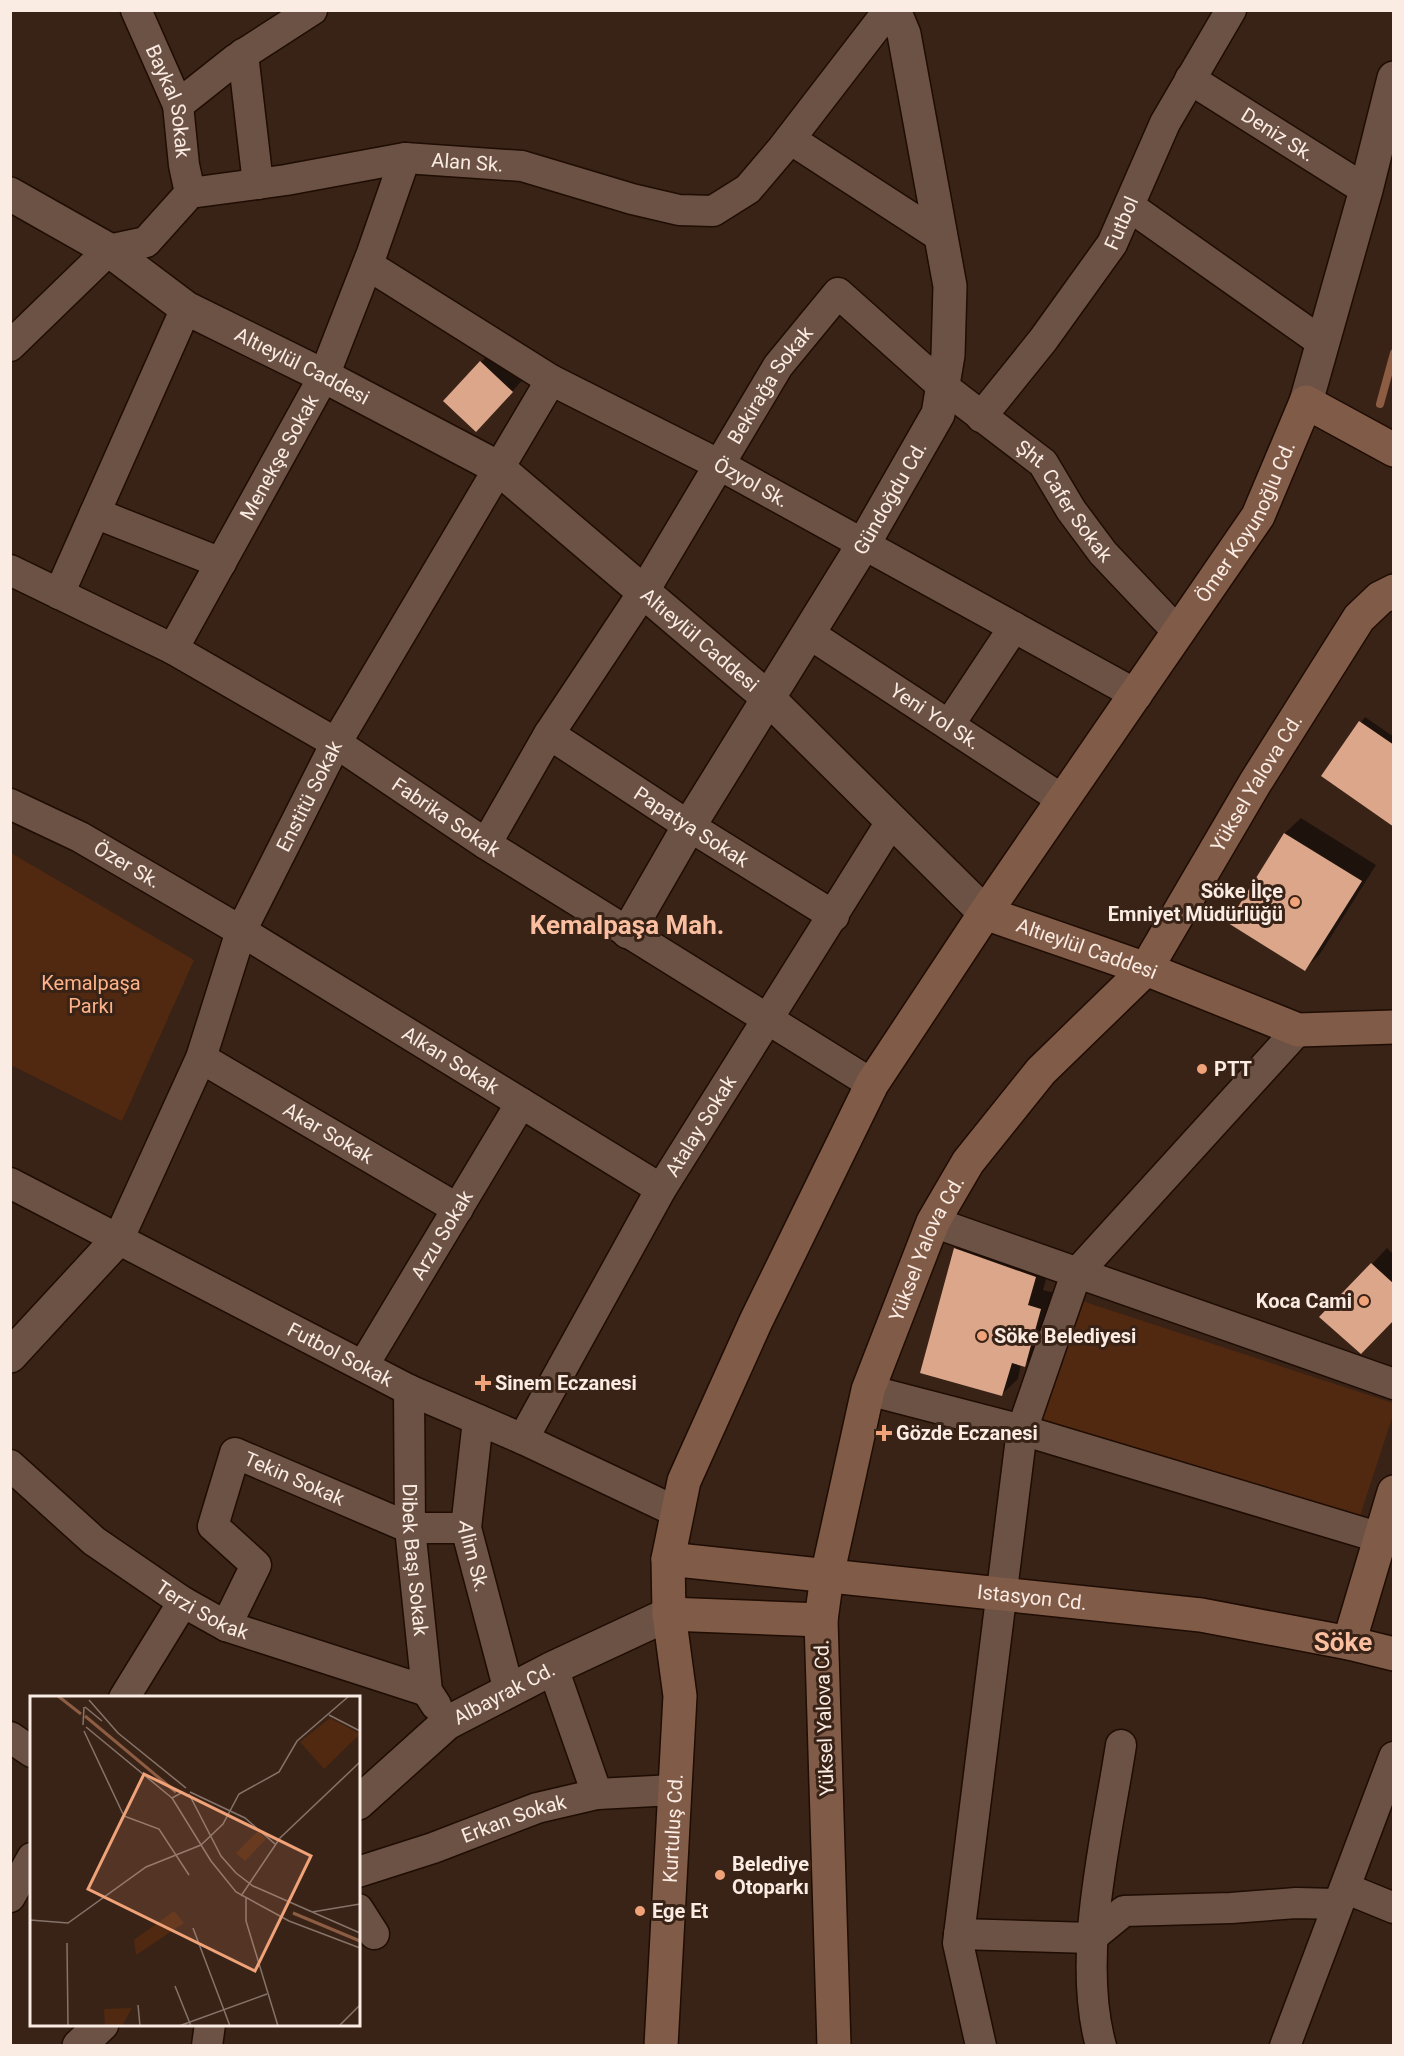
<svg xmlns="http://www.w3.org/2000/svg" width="1404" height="2056" viewBox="0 0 1404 2056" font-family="Roboto,sans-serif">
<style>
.green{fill:#512810}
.shadow{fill:#0007}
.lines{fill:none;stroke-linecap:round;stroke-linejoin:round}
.stream{stroke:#8d5d43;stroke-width:8}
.building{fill:#dba68a}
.minor-casing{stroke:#1f0c03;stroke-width:33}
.tertiary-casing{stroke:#1f0c03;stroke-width:36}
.secondary-casing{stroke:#1f0c03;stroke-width:36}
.minor{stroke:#6b5245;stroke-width:30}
.tertiary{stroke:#6b5245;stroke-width:33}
.secondary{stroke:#805b47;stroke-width:33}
.poi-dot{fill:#f0a279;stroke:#392317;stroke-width:2}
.labels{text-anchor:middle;stroke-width:6;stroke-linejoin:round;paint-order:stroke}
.street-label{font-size:20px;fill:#faebe3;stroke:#392317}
.poi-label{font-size:20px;font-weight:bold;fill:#faebe3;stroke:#392317;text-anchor:start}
.park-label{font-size:20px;fill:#fdb289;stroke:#392317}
.district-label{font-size:26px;font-weight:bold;fill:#fabfa0;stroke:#392317}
.inset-river{fill:none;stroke:#8d5d43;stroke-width:3}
.inset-road{fill:none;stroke:#867369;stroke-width:1.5}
.view{fill:#f0a279;fill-opacity:0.15;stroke:#f0a279;stroke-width:3}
.inset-edge{fill:none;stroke:#faebe3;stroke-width:3}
</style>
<rect width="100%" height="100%" fill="#392317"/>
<!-- green -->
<path class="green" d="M 11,853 L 194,960 L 122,1121 L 11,1065 Z
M 1076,1299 L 1393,1403 L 1393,1415 L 1358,1522 L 1039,1421 Z"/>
<!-- shadow -->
<path class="shadow" d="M 496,347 L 527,375 L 491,415 L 481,362 Z
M 1365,717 L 1394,737 L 1394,825 L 1323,775 Z
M 1301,818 L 1376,865 L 1320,954 L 1305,969 L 1230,922 L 1285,833 Z
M 971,1234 L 1051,1261 L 1043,1290 L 1055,1293 L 1040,1350 L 1024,1365 L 1021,1364 L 1018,1379 L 1002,1394 L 955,1249 Z
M 1387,1248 L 1394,1255 L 1394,1319 L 1372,1264 Z"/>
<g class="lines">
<!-- stream -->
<path class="stream" d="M 1380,404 L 1394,353"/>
</g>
<!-- building -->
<path class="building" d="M 480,361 L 513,392 L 476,432 L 443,401 Z
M 1359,721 L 1394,745 L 1394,827 L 1321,776 Z
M 1284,833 L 1362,881 L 1305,971 L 1228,923 Z
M 954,1248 L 1036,1277 L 1028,1305 L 1041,1309 L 1025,1367 L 1012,1363 L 1002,1396 L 920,1373 Z
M 1371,1263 L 1394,1284 L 1394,1320 L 1361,1354 L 1319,1317 Z"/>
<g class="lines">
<defs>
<g id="minor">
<path id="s1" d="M 136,10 L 178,105 L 184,165 L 190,193"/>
<path d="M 243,54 L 258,184"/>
<path id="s2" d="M 1190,79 L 1366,190"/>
<path d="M 178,105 L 236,59 L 312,10"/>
<path d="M 790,139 L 941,237"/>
<path d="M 1129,206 L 1323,343"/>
<path id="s3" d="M 368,265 L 551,380 L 718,464 L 1137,695"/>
<path id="s4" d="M 10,346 L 109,250 L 146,242 L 190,193 L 286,180 L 405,158 L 522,166 L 632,199 L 679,210 L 713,211 L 748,189 L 782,149 L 889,10"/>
<path id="s5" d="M 981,417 L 1043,340 L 1112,244 L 1165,123 L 1231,10"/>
<path d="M 95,513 L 221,563"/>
<path id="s6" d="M 10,570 L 173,649 L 336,743 L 486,844 L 872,1084"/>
<path d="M 59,594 L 186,308"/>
<path id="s7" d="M 808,633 L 1063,800"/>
<path id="s8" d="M 173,649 L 324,376 L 372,253 L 405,158"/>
<path d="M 949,725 L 1014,627"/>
<path id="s9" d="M 549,734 L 689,826 L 834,916"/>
<path id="s10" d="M 10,804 L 80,837 L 241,931 L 661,1189"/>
<path id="s11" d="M 486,844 L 549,734 L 644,591 L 778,366 L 838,293 L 941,385 L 1043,463 L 1071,510 L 1103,553 L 1177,631"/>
<path id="s12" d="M 201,1058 L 458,1209"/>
<path id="s13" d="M 10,1183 L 409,1390 L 523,1439 L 677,1512"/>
<path d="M 933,1222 L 1394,1384"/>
<path id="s14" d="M 119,1238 L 201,1058 L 241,931 L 336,743 L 551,380"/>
<path id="s15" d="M 363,1366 L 521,1103"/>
<path id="s16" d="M 409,1390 L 410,1528 L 427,1691 L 436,1705"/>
<path d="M 868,1390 L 1022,1430 L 1381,1538"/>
<path id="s17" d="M 478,1420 L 466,1528 L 509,1691"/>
<path id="s18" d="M 523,1439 L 661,1189 L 891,822"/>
<path id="s19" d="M 10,1465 L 94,1541 L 183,1602 L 226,1626 L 427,1691"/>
<path id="s20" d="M 226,1626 L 256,1565 L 213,1526 L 235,1453 L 410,1528 L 466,1528"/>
<path d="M 553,1668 L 597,1794"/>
<path d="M 124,1698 L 183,1602"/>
<path d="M 10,1737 L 32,1752"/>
<path id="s21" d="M 358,1872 L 433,1848 L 537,1808 L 597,1794 L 674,1790"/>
<path d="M 1345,1888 L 1394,1908"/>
<path d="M 10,1897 L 32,1858"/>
<path d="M 358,1909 L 374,1934"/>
<path d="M 959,1934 L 1091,1938 L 1124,1911 L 1231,1908 L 1296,1903 L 1338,1904"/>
<path d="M 207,2046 L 210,2024"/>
<path d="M 981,2046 L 958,1943 L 1022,1430 L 1076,1274 L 1298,1030"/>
<path d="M 1101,2046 C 1076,1956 1107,1837 1121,1745"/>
<path d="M 1285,2046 L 1394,1757"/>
</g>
<g id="tertiary">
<path id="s22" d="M 10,194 L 109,250 L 186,308 L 324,376 L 497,467 L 767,697 L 985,913"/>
<path d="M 1306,402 L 1366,190 L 1394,78"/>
<path id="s23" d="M 628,932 L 689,826 L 863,545 L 938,414 L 948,355 L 950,286 L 904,34 L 894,10"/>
<path d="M 10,1356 L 119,1238"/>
<path id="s24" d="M 358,1803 L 447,1723 L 553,1668 L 669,1614"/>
<path d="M 79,2046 L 102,2024"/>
</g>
<g id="secondary">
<path id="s25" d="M 985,913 L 1146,969 L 1298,1030 L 1394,1027"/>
<path id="s26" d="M 668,1559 L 1201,1615 L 1349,1643 L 1394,1654"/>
<path d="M 669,1614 L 821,1620"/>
<path d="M 1349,1643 L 1394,1492"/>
<path id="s27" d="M 661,2046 L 680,1696 L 669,1614 L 668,1559 L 684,1481 L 756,1321 L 872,1084 L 985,913 L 1258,516 L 1306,402 L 1394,450"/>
<path id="s28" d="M 834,2046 L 821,1620 L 827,1576 L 868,1390 L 933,1222 L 968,1162 L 1041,1071 L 1146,969 L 1255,783 L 1359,618 L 1380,598 L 1394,591"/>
</g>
</defs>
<!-- minor casing -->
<use href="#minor" class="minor-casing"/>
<!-- tertiary casing -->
<use href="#tertiary" class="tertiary-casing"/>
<!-- secondary casing -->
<use href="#secondary" class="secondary-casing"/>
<!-- minor -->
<use href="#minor" class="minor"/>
<!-- tertiary -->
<use href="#tertiary" class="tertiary"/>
<!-- secondary -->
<use href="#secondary" class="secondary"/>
</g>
<!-- markers -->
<g class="poi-dot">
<circle cx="1295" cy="902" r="6"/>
<circle cx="1202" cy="1069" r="6"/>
<circle cx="1364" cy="1301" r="6"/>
<circle cx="982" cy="1336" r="6"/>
<path d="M480 1374h6v6h6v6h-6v6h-6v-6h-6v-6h6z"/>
<path d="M881 1424h6v6h6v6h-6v6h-6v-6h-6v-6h6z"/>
<circle cx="720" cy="1875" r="6"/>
<circle cx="640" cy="1911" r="6"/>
</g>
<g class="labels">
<!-- street labels -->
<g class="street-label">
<text dy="7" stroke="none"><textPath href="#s1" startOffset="98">Baykal Sokak</textPath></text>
<text dy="7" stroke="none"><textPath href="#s2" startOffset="104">Deniz Sk.</textPath></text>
<text dy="7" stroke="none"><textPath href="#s4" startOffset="522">Alan Sk.</textPath></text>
<text dy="7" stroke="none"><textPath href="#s5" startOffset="240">Futbol</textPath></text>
<text dy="7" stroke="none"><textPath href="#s22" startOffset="340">Altıeylül Caddesi</textPath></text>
<text dy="7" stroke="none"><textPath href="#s11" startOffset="540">Bekirağa Sokak</textPath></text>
<text dy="7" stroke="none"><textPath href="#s8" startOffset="219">Menekşe Sokak</textPath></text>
<text dy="7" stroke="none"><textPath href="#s3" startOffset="441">Özyol Sk.</textPath></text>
<text dy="7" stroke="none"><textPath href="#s23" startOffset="507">Gündoğdu Cd.</textPath></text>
<text dy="7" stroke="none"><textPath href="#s11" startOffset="964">Şht. Cafer Sokak</textPath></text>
<text dy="7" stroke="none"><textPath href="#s27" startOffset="1683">Ömer Koyunoğlu Cd.</textPath></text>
<text dy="7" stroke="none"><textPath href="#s22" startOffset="826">Altıeylül Caddesi</textPath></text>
<text dy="7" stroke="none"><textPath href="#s7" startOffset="152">Yeni Yol Sk.</textPath></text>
<text dy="7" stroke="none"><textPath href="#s28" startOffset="1390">Yüksel Yalova Cd.</textPath></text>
<text dy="7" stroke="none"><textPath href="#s14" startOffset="482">Enstitü Sokak</textPath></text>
<text dy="7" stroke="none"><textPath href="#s6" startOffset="502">Fabrika Sokak</textPath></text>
<text dy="7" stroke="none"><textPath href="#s9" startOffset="170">Papatya Sokak</textPath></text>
<text dy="7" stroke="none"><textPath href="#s10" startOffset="132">Özer Sk.</textPath></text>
<text dy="7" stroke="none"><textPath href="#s25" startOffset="108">Altıeylül Caddesi</textPath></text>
<text dy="7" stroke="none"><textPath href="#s10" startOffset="510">Alkan Sokak</textPath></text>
<text dy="7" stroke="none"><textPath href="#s18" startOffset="360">Atalay Sokak</textPath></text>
<text dy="7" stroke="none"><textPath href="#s12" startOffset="148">Akar Sokak</textPath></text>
<text dy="7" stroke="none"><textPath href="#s15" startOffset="153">Arzu Sokak</textPath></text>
<text dy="7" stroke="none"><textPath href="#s28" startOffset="814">Yüksel Yalova Cd.</textPath></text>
<text dy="7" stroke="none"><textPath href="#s13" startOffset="372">Futbol Sokak</textPath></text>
<text dy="7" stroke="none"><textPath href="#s20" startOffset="267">Tekin Sokak</textPath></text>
<text dy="7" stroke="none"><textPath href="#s17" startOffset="138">Alim Sk.</textPath></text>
<text dy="7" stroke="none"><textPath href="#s16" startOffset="170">Dibek Başı Sokak</textPath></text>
<text dy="7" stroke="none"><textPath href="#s26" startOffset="366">Istasyon Cd.</textPath></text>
<text dy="7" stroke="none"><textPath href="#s19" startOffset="242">Terzi Sokak</textPath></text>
<text dy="7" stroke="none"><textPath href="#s24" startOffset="184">Albayrak Cd.</textPath></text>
<text transform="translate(824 1718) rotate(-92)" y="7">Yüksel Yalova Cd.</text>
<text dy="7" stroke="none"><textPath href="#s21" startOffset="165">Erkan Sokak</textPath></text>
<text dy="7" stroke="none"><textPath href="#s27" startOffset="218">Kurtuluş Cd.</textPath></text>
</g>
<!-- poi labels -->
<g class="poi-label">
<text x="1283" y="898" text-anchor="end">Söke İlçe<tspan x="1283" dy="23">Emniyet Müdürlüğü</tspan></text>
<text x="1214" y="1076">PTT</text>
<text x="1352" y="1308" text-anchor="end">Koca Cami</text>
<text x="994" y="1343">Söke Belediyesi</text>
<text x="495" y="1390">Sinem Eczanesi</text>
<text x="896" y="1440">Gözde Eczanesi</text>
<text x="732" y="1871">Belediye<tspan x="732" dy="23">Otoparkı</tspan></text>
<text x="652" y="1918">Ege Et</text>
</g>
<!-- park labels -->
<g class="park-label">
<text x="91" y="990">Kemalpaşa<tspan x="91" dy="23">Parkı</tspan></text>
</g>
<!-- district labels -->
<g class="district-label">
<text x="627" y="934">Kemalpaşa Mah.</text>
<text x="1343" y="1651">Söke</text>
</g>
</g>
<!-- overview -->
<g transform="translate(30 1696)">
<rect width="330" height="330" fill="#392317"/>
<path d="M 300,22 L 330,38 L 294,73 L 270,46 ZM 228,135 L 236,143 L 215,165 L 206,157 ZM 144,215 L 154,227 L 106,259 L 104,244 ZM 102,312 L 92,330 L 75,330 L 74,313 Z" fill="#512810"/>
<path class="inset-river" d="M 28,0 L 51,18M 55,20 L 146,96M 263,217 L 330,245"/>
<path class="inset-road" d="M 59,4 L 88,37 L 156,92M 55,11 L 72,25M 299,19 L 330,35M 53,29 L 54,11M 56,31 L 142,102M 54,35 L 93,118M 153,96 L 142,102 L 181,165 L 206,196 L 259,225 L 330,252M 160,96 L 215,122 L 245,148M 159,98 L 191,160 L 206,177 L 223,190 L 330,237M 94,120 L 129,133 L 159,179M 171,149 L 193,128 L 209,98 L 249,76 L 267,45 L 319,0M 211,200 L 250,142 L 330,66M 216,202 L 216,225 L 248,330M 282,216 L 330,208M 0,224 L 38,227 L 116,171 L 171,149M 163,232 L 200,330M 37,247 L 38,330M 145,290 L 161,330M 108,309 L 110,330M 149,330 L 237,298M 309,330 L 330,309"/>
<path class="view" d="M 114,78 L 281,160 L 225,275 L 58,193 Z"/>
<rect width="330" height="330" class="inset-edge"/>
</g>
<!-- border -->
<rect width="1404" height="2056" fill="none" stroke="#faebe3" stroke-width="24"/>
</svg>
